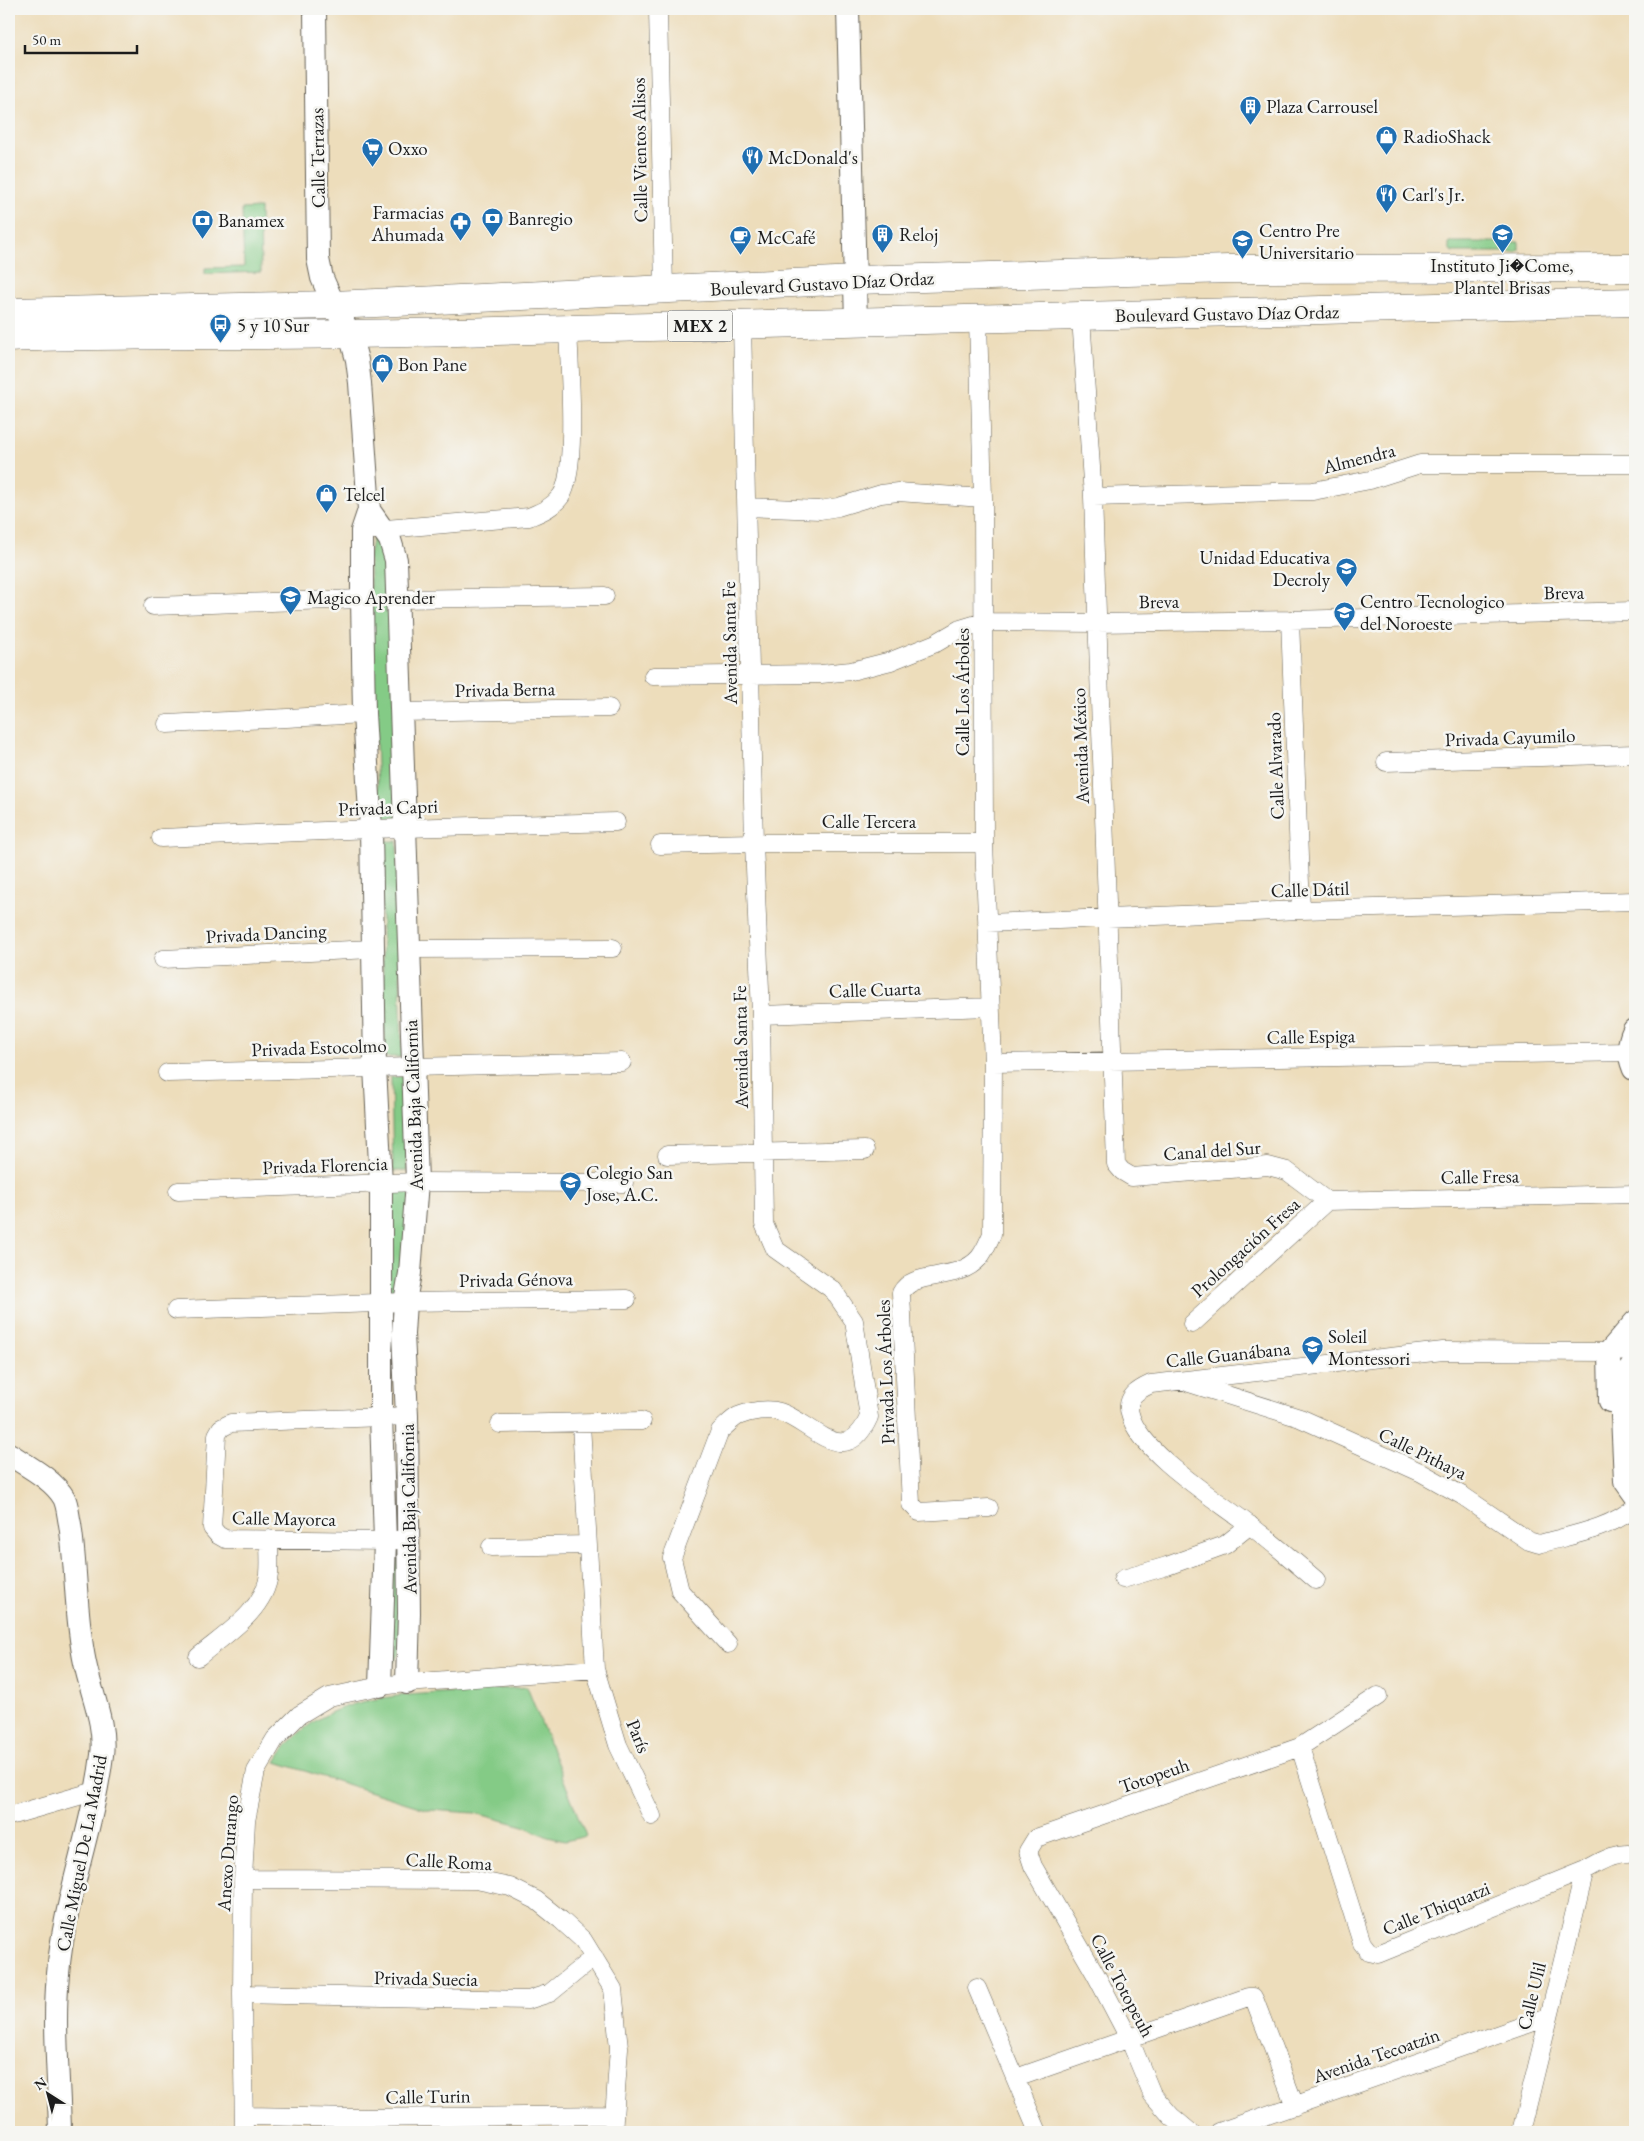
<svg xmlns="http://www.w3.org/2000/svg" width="1644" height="2141" viewBox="0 0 1644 2141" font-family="'EB Garamond',serif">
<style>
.green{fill:#84cb86;stroke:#507451}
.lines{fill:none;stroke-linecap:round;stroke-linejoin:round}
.minor-casing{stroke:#656054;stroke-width:19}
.tertiary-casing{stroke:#656054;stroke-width:24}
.secondary-casing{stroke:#656054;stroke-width:27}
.primary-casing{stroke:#656054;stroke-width:29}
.minor{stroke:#fff;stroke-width:18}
.tertiary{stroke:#fff;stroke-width:22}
.secondary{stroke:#fff;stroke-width:25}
.primary{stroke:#fff;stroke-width:28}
.labels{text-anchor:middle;stroke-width:5;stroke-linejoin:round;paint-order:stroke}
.shield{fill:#f6f6f2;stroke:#5d5d5c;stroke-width:1}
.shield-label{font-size:18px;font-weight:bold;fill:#1c1c1c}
.poi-label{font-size:19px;fill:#1c1c1c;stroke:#f6f6f2;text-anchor:start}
.street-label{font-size:19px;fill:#1c1c1c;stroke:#f6f6f2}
</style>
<rect width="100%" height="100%" fill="#f6f6f2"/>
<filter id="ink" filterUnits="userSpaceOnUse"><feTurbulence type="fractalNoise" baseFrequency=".02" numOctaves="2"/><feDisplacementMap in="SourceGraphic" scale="10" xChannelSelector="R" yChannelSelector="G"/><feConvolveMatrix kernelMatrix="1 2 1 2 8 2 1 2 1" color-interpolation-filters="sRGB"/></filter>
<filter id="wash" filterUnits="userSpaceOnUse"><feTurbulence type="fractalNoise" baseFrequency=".0096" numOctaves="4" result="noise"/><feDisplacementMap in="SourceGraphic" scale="20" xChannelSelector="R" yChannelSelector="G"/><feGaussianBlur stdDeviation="1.12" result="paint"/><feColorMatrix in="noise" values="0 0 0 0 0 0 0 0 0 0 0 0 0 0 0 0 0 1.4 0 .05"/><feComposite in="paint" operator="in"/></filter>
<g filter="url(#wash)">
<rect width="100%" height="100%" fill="#edddbb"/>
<!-- green -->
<path class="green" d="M 260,208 L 261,272 L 205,274 L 205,268 L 244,267 L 242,209 Z
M 1449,242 L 1519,242 L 1519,250 L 1515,252 L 1452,252 L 1449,248 Z
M 381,539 L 390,558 L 398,818 L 379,819 L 369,556 L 372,540 Z
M 380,841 L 397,841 L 402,1057 L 385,1057 Z
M 404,1076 L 407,1171 L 393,1171 L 391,1077 Z
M 411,1191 L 399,1295 L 388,1296 L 391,1192 Z
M 394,1549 L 400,1550 L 400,1653 L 395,1662 L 391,1601 Z
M 527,1687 L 586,1836 L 565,1841 L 548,1837 L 524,1826 L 475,1813 L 429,1810 L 276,1762 C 311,1702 377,1696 439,1693 C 468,1691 498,1689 527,1687 Z"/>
</g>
<g filter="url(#ink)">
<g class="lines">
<defs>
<path id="minor" d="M 658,9 L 664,290
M 1081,317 L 1093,497 L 1116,1164 L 1122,1171 L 1132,1177 L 1268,1166 L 1287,1171 L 1327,1201
M 978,321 L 983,498 L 984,843 L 993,1063 L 992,1234 C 988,1242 985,1251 979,1258 C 957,1283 913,1269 901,1293 L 911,1504 L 919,1512 L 989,1508
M 1093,497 L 1313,491 L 1370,480 L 1420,464 L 1635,464
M 747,507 L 820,510 L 838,507 L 881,494 L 898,492 L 983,498
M 374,530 L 529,517 C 541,512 552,508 561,496 C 578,472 569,362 568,328
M 398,599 L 605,596
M 153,606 L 362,599
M 1290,620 L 1301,910
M 653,676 L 821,674 L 851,671 L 891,661 L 936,643 L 960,629 L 983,622 L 1097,623 L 1290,620 L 1635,611
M 401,712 L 609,708
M 167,724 L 364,714
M 1386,762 L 1635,754
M 161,838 L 371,829 L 616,822
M 660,845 L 754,843 L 984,843
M 987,923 L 1301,910 L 1635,901
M 410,949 L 613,948
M 163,959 L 372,949
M 761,1015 L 990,1007
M 993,1063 L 1630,1052
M 167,1073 L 622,1062
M 667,1155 L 865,1150
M 178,1191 L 417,1182 L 624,1183
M 1327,1201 L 1635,1194
M 176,1310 L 405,1302 L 627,1299
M 1192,1324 L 1327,1201
M 1189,1383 L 1300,1418 L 1420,1472 L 1463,1496 L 1529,1541 L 1539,1544 C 1571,1535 1610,1529 1635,1507
M 407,1416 L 231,1423 L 221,1428 L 217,1435 L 212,1528 L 218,1535 L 225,1539 L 385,1541 L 408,1539
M 500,1424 L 642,1421
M 581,1424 L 595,1669 L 618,1745 L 652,1816
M 491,1547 L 588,1545
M 1123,1579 L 1167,1566 L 1225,1545 L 1250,1525
M 1316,1580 C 1294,1561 1272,1542 1248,1524 C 1217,1500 1139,1452 1130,1414 C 1125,1397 1138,1390 1151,1384 L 1443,1351 L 1609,1352 L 1635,1351
M 728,1644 L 680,1591 L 672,1558 L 720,1431 C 726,1426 732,1419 738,1416 C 750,1411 768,1408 780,1412 C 813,1423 845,1471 869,1417 L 854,1321 L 833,1290 L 775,1249 L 764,1224 L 761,1015 L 754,843 L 742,325
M 198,1657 C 224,1635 265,1611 269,1574 C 270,1563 269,1551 269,1539
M 1300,1747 L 1362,1943 L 1369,1952 L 1378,1954 L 1585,1870 C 1602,1861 1615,1852 1635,1854
M 9,1816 L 96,1791
M 243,1879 L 476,1880 L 510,1887 L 536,1900 L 561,1920 L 583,1940 L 613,1989 L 619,2048 L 613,2132
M 977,1988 L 1038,2132
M 242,1994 L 528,2000 L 550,1993 L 594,1957
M 1016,2078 L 1248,1997 L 1253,1997 L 1255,2001 L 1295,2106
M 244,2116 L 358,2118 L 614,2115
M 244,2132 L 242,1994 L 243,1879 L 246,1821 L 256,1771 L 275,1739 L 299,1715 L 329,1697 L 380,1686 L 407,1683 L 595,1669
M 1190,2132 L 1171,2116 L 1152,2094 L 1129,2038 L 1096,1975 L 1033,1866 L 1028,1851 L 1036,1838 L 1300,1747 L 1378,1696
M 1219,2132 L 1548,2017
M 1521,2132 L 1585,1870"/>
<path id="tertiary" d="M 315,9 L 318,259 L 322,278 L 334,305 L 350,334 L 357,360 L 360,383 L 369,510 L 362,531 L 362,599 L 364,714 L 371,829 L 375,1067 L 381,1184 L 381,1415 L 385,1541 L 380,1686
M 848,9 L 856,323
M 369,510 L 390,540 L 396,560 L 417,1182 L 410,1273 L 405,1302 L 403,1334 L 407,1416 L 409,1613 L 407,1683
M 1635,1361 L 1623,1380 L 1621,1393 L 1625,1481 L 1635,1495
M 1610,1401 L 1609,1352 L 1635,1322
M 9,1454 C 27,1466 53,1479 64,1498 C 68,1506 68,1516 70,1524 C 77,1570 75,1617 85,1663 C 91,1693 106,1724 102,1755 C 93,1829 64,1900 58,1974 C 53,2026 59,2080 60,2132"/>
<path id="secondary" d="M 1635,1031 C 1629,1043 1630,1056 1635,1068"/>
<path id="primary" d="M 9,312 L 334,305 L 856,280 L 1229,269 L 1635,268
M 9,338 C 123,334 238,336 352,334 C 780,326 1208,314 1635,302"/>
</defs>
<!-- minor casing -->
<use href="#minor" class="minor-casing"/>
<!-- tertiary casing -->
<use href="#tertiary" class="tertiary-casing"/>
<!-- secondary casing -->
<use href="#secondary" class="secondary-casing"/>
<!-- primary casing -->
<use href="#primary" class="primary-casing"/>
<!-- minor -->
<use href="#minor" class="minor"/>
<!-- tertiary -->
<use href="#tertiary" class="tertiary"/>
<!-- secondary -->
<use href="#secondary" class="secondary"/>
<!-- primary -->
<use href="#primary" class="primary"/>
</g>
</g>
<!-- icons -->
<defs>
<symbol id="building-pin" viewBox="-11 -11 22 30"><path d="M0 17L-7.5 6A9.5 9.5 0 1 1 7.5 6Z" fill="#1f6fb2" stroke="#f6f6f2"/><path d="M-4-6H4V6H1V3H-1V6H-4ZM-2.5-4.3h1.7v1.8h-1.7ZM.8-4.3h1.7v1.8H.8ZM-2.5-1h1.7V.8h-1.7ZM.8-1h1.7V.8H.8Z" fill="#fff"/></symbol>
<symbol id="shop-pin" viewBox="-11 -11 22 30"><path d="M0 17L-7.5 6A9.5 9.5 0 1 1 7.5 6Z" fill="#1f6fb2" stroke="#f6f6f2"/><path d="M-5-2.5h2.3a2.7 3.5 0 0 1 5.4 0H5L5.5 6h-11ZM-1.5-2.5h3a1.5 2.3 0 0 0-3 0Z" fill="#fff"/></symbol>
<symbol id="supermarket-pin" viewBox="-11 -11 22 30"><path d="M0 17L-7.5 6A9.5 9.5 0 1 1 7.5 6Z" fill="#1f6fb2" stroke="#f6f6f2"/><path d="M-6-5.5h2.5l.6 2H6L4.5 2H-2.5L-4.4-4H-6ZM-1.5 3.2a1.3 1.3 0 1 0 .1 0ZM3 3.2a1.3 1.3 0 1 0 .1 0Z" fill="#fff"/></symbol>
<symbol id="restaurant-pin" viewBox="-11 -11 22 30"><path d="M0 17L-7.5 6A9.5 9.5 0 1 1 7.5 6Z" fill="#1f6fb2" stroke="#f6f6f2"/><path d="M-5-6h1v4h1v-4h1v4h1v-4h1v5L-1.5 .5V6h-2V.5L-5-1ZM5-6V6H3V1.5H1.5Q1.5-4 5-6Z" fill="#fff"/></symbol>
<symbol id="bank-pin" viewBox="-11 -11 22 30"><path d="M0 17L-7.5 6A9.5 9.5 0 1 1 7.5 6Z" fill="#1f6fb2" stroke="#f6f6f2"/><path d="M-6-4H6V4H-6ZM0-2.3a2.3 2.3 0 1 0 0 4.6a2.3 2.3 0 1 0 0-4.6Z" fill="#fff"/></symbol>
<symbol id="pharmacy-pin" viewBox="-11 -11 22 30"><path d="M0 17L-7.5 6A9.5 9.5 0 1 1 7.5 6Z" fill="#1f6fb2" stroke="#f6f6f2"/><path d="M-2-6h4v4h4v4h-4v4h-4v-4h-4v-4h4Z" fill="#fff"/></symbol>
<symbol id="university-pin" viewBox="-11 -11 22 30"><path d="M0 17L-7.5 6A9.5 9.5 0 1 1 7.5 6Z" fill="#1f6fb2" stroke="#f6f6f2"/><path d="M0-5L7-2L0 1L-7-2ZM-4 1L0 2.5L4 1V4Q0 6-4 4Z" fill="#fff"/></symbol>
<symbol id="cafe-pin" viewBox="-11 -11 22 30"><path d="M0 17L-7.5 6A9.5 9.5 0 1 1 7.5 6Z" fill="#1f6fb2" stroke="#f6f6f2"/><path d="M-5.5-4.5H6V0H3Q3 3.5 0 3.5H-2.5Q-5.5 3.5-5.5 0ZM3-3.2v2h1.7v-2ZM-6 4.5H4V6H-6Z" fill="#fff"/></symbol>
<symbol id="bus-pin" viewBox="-11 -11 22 30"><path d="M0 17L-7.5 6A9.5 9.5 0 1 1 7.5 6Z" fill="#1f6fb2" stroke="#f6f6f2"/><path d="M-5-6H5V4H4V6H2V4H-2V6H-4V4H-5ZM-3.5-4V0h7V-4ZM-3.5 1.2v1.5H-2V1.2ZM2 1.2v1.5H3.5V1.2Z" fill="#fff"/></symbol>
<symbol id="school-pin" viewBox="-11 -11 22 30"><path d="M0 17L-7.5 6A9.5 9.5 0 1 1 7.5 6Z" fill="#1f6fb2" stroke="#f6f6f2"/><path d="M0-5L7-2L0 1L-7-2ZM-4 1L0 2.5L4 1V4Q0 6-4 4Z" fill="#fff"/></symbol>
</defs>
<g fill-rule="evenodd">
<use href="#building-pin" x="1238" y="94" width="25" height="34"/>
<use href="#shop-pin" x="1374" y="124" width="25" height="34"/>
<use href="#supermarket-pin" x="360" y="136" width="25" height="34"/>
<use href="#restaurant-pin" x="740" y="144" width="25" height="34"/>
<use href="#restaurant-pin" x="1374" y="182" width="25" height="34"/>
<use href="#bank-pin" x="480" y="206" width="25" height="34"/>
<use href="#bank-pin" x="190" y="208" width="25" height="34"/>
<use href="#pharmacy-pin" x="448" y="210" width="25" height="34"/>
<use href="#building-pin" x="870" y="222" width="25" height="34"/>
<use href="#university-pin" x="1490" y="222" width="25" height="34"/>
<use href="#cafe-pin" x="728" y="224" width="25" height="34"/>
<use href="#university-pin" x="1230" y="228" width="25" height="34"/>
<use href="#bus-pin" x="208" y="312" width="25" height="34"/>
<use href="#shop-pin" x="370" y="352" width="25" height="34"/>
<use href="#shop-pin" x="314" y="482" width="25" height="34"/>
<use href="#school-pin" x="1334" y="556" width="25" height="34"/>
<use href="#school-pin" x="278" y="584" width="25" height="34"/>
<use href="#university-pin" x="1332" y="600" width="25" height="34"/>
<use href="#school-pin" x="558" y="1170" width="25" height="34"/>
<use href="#school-pin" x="1300" y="1334" width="25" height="34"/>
</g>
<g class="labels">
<!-- shield labels -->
<rect class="shield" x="667.5" y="310.5" width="65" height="31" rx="4"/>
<g class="shield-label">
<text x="700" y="332">MEX 2</text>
</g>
<!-- poi labels -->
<g class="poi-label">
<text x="1266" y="113">Plaza Carrousel</text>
<text x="1403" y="143">RadioShack</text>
<text x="388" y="155">Oxxo</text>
<text x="768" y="164">McDonald's</text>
<text x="1402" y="201">Carl's Jr.</text>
<text x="444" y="219" text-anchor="end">Farmacias<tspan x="444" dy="22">Ahumada</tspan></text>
<text x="508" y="225">Banregio</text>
<text x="218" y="227">Banamex</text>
<text x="1259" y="237">Centro Pre<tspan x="1259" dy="22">Universitario</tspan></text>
<text x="899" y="241">Reloj</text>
<text x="757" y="244">McCafé</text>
<text x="1502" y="272" text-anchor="middle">Instituto Ji�Come,<tspan x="1502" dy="22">Plantel Brisas</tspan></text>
<text x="237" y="332">5 y 10 Sur</text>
<text x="398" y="371">Bon Pane</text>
<text x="343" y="501">Telcel</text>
<text x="1330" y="564" text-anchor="end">Unidad Educativa<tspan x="1330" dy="22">Decroly</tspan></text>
<text x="307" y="604">Magico Aprender</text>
<text x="1360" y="608">Centro Tecnologico<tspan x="1360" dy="22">del Noroeste</tspan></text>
<text x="586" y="1179">Colegio San<tspan x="586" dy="22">Jose, A.C.</tspan></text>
<text x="1328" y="1343">Soleil<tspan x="1328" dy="22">Montessori</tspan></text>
</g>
<!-- street labels -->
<g class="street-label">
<text transform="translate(639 150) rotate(-91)" y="7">Calle Vientos Alisos</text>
<text transform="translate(317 158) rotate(-91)" y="7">Calle Terrazas</text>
<text transform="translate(822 283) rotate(-3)" y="7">Boulevard Gustavo Díaz Ordaz</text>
<text transform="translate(1227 313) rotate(-1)" y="7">Boulevard Gustavo Díaz Ordaz</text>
<text transform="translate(1359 458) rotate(-14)" y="7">Almendra</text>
<text transform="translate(1564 592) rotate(-1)" y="7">Breva</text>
<text transform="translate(1159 601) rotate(-1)" y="7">Breva</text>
<text transform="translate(729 643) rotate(-91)" y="7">Avenida Santa Fe</text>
<text transform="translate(505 689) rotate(-1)" y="7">Privada Berna</text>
<text transform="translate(962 692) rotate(-90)" y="7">Calle Los Árboles</text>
<text transform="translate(1510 737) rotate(-2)" y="7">Privada Cayumilo</text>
<text transform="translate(1080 746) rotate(-92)" y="7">Avenida México</text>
<text transform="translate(1275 766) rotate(-92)" y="7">Calle Alvarado</text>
<text transform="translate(388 807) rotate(-2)" y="7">Privada Capri</text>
<text x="869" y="828">Calle Tercera</text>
<text transform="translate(1310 889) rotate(-2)" y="7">Calle Dátil</text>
<text transform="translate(266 933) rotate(-3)" y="7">Privada Dancing</text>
<text transform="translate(875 989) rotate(-2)" y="7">Calle Cuarta</text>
<text transform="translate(1311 1036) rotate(-1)" y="7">Calle Espiga</text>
<text transform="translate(319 1047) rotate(-2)" y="7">Privada Estocolmo</text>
<text transform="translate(740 1047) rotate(-91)" y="7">Avenida Santa Fe</text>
<text transform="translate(413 1105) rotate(-92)" y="7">Avenida Baja California</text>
<text transform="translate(1212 1150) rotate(-4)" y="7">Canal del Sur</text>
<text transform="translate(325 1165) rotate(-2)" y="7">Privada Florencia</text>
<text transform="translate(1480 1176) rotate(-1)" y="7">Calle Fresa</text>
<text transform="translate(1245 1247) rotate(-42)" y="7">Prolongación Fresa</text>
<text transform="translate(516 1279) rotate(-1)" y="7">Privada Génova</text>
<text transform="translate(1228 1354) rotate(-6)" y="7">Calle Guanábana</text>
<text transform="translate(885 1372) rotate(-92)" y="7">Privada Los Árboles</text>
<text transform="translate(1423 1453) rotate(26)" y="7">Calle Pithaya</text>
<text transform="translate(408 1509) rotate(-91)" y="7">Avenida Baja California</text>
<text transform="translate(284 1518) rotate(1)" y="7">Calle Mayorca</text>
<text transform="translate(639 1736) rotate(68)" y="7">París</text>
<text transform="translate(1154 1775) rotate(-19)" y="7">Totopeuh</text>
<text transform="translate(81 1853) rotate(-79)" y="7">Calle Miguel De La Madrid</text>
<text transform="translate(227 1853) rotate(-86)" y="7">Anexo Durango</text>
<text transform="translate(449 1861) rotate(3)" y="7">Calle Roma</text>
<text transform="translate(1436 1908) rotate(-22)" y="7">Calle Thiquatzi</text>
<text transform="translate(426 1978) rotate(1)" y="7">Privada Suecia</text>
<text transform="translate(1123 1985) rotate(62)" y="7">Calle Totopeuh</text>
<text transform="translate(1531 1996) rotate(-76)" y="7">Calle Ulil</text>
<text transform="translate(1376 2055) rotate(-19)" y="7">Avenida Tecoatzin</text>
<text transform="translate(428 2096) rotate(-1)" y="7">Calle Turin</text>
</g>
</g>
<!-- margin -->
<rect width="1644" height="2141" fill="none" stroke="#f6f6f2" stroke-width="30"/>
<!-- north arrow -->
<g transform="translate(48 2094) rotate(324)" stroke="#f6f6f2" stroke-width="4" paint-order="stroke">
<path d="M0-4L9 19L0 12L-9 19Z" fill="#1c1c1c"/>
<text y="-8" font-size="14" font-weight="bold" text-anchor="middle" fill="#1c1c1c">N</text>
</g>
<!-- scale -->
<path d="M25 45v8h112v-8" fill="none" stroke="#1c1c1c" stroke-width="2.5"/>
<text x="32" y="45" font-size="15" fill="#1c1c1c" stroke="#f6f6f2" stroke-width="4" paint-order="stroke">50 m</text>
</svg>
